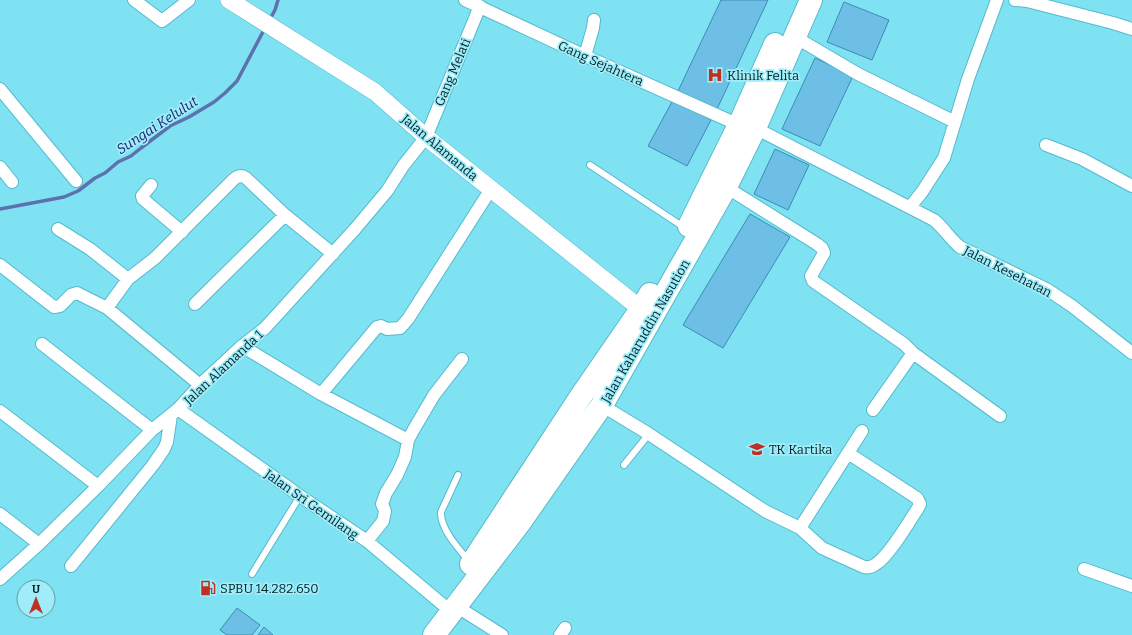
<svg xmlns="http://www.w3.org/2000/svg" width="1132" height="635" viewBox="0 0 1132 635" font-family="Bitter,serif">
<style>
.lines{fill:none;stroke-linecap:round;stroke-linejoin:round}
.stream{stroke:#5d71ae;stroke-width:3.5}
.building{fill:#6ebfe5;stroke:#3a8db1}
.lane-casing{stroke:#55bacb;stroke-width:8}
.street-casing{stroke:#55bacb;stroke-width:14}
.secondary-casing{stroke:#55bacb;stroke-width:18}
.highway-casing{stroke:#55bacb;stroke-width:24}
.lane{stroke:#fff;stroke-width:6}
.street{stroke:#fff;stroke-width:12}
.secondary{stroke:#fff;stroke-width:17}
.highway{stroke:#fff;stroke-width:22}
.labels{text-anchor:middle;stroke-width:3.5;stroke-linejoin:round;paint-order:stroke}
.street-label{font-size:13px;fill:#022328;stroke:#a0ecf9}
.poi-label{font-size:13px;fill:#022328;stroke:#a0ecf9;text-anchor:start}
.water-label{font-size:14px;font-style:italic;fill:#1a2671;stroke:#a0ecf9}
</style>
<rect width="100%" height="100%" fill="#7ee2f3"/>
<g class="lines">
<!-- stream -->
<path class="stream" d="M 270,19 L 275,10 L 278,0
M 0,209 L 64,197 L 78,191 L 95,178 L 105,173 L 118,162 L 131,156 L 141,148 L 170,126 L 189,117 L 214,102 L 225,93 L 237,81 L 265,28"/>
</g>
<!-- building -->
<path class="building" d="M 721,0 L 768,0 L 717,109 L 678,91 Z
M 844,2 L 889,20 L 872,60 L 827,42 Z
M 815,58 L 853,76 L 820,146 L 782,129 Z
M 673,100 L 711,120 L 687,166 L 648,146 Z
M 775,149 L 809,165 L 788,210 L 754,194 Z
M 750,214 L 790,237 L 723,348 L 683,325 Z
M 237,608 L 260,625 L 252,635 L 227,635 L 220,630 Z
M 264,627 L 273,635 L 258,635 Z"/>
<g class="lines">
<defs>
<path id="lane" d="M 590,165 L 685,228
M 624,465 L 649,434
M 458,475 L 441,512 C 440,529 459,549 469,561
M 252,574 L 300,496"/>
<path id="street" d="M 134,0 L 162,21 L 189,0
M 465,0 L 585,56 L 739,125
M 1015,0 L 1027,1 L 1113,23 L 1132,29
M 795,37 L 858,74 L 955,122
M 585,56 L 593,28 L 594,20
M 0,89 L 76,181
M 755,128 L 934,220 C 944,228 950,239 960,247 L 1048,290 L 1072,306 L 1132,353
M 1046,145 L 1082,159 L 1132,186
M 0,167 L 12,182
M 151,185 L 142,196 L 143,199 L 182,232
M 726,187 L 817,244 L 822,248 L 824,253 L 811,276 L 813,281 L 904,344 L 913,353 L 1000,416
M 910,207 L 922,192 L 944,158 L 968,79 L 997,0
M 58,229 L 90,249 L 128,279
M 0,265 L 54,307 L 60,306 L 71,295 L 77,293 L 107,308 L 200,385
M 195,304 L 285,215
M 107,308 L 128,279 L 155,258 L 234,179 C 238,176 242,175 246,178 L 285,215 L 333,254
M 42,344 L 152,430
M 242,346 L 321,394 L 408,440
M 321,394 L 377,327 L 381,326 L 387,329 L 400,328 L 408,319 L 491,189
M 598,403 L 649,434 L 765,511 L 800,528 L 822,548 L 864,567 C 868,568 872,567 876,564 C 889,556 909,522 918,508 L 920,504 L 917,498 L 848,453
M 178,409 L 300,496 L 367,541 L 442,604
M 873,410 L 913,353
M 0,411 L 98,486
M 0,514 L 39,544
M 800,528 L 862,431
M 367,541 L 383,521 L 385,511 L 382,504 L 386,493 L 397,475 L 405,457 L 408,440 L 414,429 L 434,395 L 462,359
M 71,566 L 153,465 L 164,449 L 167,442 L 171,415
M 1084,569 L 1132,586
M 0,579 L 39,544 L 98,486 L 152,430 L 178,409 L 200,385 L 242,346 L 265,328 L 355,229 L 387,191 L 403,166 L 426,137 L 480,6
M 456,606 L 502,635
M 560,635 L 565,628"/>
<path id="secondary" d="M 229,0 L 375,92 L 426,137 L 641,309"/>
<path id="highway" d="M 689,226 L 739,125 L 775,44
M 471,564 L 581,396 L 641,309 L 650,294
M 434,635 L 521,521 L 602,405 L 726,187 L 755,128 L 811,0"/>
</defs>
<!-- lane casing -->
<use href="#lane" class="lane-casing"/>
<!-- street casing -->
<use href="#street" class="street-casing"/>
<!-- secondary casing -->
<use href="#secondary" class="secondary-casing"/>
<!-- highway casing -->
<use href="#highway" class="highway-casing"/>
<!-- lane -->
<use href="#lane" class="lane"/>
<!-- street -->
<use href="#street" class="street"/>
<!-- secondary -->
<use href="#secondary" class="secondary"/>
<!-- highway -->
<use href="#highway" class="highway"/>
</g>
<!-- icons -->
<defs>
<symbol id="hospital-bare" viewBox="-9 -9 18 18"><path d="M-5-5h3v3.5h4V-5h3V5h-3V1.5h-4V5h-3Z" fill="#bd3023" stroke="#a0ecf9" stroke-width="2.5" paint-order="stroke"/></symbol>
<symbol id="school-bare" viewBox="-9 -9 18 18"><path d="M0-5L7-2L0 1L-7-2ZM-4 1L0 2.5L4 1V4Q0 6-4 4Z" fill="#bd3023" stroke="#a0ecf9" stroke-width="2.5" paint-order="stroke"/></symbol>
<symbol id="fuel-bare" viewBox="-9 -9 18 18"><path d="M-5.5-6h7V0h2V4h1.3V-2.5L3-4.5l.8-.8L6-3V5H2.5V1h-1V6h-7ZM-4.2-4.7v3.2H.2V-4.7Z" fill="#bd3023" stroke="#a0ecf9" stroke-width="2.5" paint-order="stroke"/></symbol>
</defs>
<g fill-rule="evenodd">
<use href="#hospital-bare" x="704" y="64" width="22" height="22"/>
<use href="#school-bare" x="746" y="438" width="22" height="22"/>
<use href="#fuel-bare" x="197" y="577" width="22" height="22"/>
</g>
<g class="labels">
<!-- street labels -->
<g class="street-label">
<text transform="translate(601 63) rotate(24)" y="5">Gang Sejahtera</text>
<text transform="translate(452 72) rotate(-67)" y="5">Gang Melati</text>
<text transform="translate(440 147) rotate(40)" y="5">Jalan Alamanda</text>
<text transform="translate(1008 271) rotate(27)" y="5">Jalan Kesehatan</text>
<text transform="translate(645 331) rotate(-60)" y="5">Jalan Kaharuddin Nasution</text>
<text transform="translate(223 367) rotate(-43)" y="5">Jalan Alamanda 1</text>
<text transform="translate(312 504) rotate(35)" y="5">Jalan Sri Gemilang</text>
</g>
<!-- poi labels -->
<g class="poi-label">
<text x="727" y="80">Klinik Felita</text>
<text x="769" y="454">TK Kartika</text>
<text x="220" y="593">SPBU 14.282.650</text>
</g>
<!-- water labels -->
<g class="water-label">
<text transform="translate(157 125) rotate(-33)" y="5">Sungai Kelulut</text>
</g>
</g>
<!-- north arrow -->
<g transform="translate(36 599)"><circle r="19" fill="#a0ecf9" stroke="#619ca5"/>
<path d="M0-3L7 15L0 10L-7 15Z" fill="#bd3023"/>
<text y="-6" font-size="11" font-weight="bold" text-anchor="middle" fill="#022328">U</text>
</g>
</svg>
